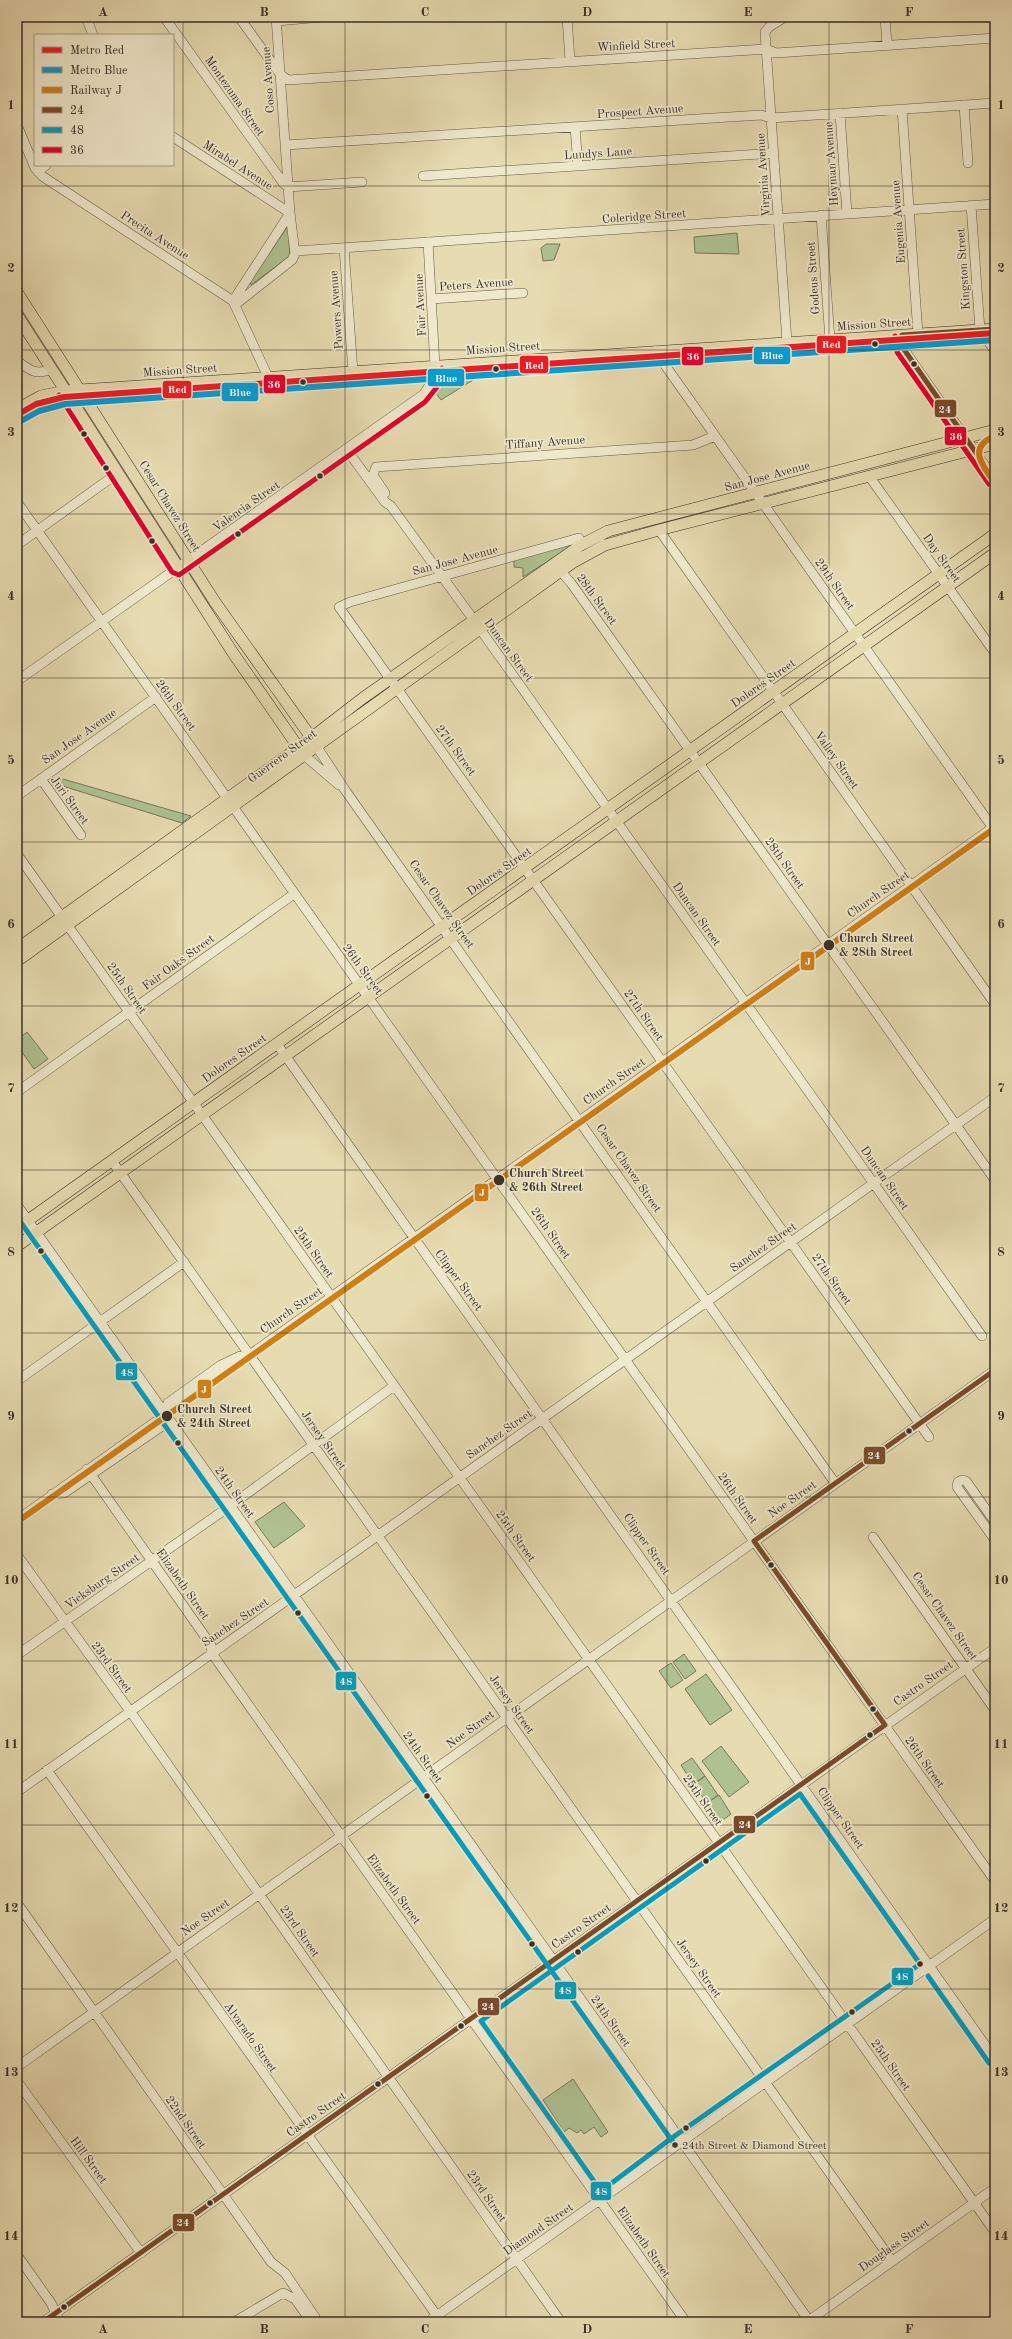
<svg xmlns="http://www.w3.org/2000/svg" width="1012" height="2339" viewBox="0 0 1012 2339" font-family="'Old Standard TT',serif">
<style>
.green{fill:#afc191;stroke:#74785c}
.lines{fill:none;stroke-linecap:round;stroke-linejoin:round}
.minor-casing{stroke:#645a4a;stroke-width:10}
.major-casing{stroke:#392f27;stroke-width:12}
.minor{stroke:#efe8cc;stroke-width:9}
.major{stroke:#e7dbb1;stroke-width:11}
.bus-1-casing{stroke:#efe8cc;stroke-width:8}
.bus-2-casing{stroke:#efe8cc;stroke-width:8}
.bus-3-casing{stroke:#efe8cc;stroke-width:8}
.bus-1{stroke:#7a4b2a;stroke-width:5}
.bus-2{stroke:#069dbd;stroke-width:5}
.bus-3{stroke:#e4002b;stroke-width:5}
.rail-1-casing{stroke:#efe8cc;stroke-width:9}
.rail-1{stroke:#d07f15;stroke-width:6}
.metro-1-casing{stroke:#efe8cc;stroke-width:9}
.metro-2-casing{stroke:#efe8cc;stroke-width:9}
.metro-1{stroke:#ed1c24;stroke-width:6}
.metro-2{stroke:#099bd1;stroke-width:6}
.grid{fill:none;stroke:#392f27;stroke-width:1;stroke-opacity:0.55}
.bus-dot{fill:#392f27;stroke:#efe8cc;stroke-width:1.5}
.labels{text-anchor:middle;stroke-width:3.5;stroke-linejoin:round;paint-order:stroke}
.bus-label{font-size:11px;fill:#392f27;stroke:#efe8cc;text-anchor:start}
.street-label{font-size:12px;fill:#392f27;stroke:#efe8cc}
.stop-label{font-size:12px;font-weight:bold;fill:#392f27;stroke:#efe8cc;text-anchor:start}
.line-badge{stroke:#efe8cc;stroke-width:1.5}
.badge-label{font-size:11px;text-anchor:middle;font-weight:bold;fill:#fff}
.neatline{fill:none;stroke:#392f27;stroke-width:1.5}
.grid-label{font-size:13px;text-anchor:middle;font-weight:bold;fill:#392f27}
</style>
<rect width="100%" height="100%" fill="#e7dbb1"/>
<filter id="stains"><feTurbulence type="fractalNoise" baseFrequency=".005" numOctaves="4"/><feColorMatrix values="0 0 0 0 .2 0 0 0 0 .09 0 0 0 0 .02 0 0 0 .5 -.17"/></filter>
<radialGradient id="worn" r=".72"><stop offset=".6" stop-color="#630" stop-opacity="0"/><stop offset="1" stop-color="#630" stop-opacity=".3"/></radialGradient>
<!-- green -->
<path class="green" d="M 288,226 L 290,256 L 251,285 L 250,282 Z
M 737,233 L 739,254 L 695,253 L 694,237 Z
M 546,244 L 560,244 L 554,260 L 543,261 L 541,248 Z
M 472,372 L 473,380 L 441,400 L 435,392 L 443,376 Z
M 580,541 L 523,577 L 523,568 L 514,567 L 514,560 Z
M 63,779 L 191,816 L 182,823 L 56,784 Z
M 27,1032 L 48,1059 L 34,1069 L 17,1045 L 17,1040 Z
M 284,1502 L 305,1526 L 274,1548 L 255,1522 Z
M 684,1654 L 696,1671 L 685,1679 L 673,1662 Z
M 671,1663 L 683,1680 L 671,1688 L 659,1671 Z
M 706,1674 L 732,1710 L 710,1725 L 685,1689 Z
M 721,1746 L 749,1782 L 729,1797 L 702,1761 Z
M 692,1758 L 705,1776 L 693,1784 L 681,1765 Z
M 705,1776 L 718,1795 L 707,1803 L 694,1785 Z
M 719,1795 L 731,1814 L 720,1822 L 707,1803 Z
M 573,2079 L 608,2132 L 601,2137 L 594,2127 L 584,2134 L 581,2130 L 577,2133 L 569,2128 L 564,2132 L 543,2100 Z"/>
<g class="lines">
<defs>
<path id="minor" d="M 86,17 L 93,35
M 164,17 L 284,184 L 288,187 L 362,182
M 239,17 L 280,74 L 288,80 L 766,49 L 776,53 L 995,38
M 567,17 L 570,61
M 785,17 L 769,27 L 765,32 L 787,342
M 885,17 L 887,45
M 276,21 L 323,17
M 964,105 L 968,163
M 902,109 L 918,334
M 840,113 L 847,214
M 17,125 L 35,168 L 42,176 L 233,301 L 268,377
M 575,127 L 578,166
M 173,137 L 290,213
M 285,145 L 761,115 L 771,118 L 995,103
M 38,172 L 46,165
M 423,176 L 774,153
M 971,205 L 980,330 L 995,351
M 821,215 L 830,340
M 344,248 L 353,372
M 296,251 L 995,204
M 431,299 L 523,293
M 233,301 L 290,213
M 236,304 L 292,260 L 295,254 L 290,213 L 276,17
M 902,335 L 903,348 L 995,480
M 655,351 L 995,831
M 17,361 C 30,370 36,376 51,369
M 347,450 L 385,502 L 391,506 L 468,612 L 982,1336
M 869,476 L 995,653
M 385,493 L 373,475 L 376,467 L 693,445 L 715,436
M 17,502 L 995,1881
M 659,530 L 995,1004
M 579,538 L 350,602 L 339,607 L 929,1437
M 17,545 L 118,473
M 556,566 L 571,583 L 995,1180
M 17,681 L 424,394 L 431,383 L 435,366 L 428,242
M 317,747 L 345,790 L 835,1483
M 305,756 L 339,785
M 41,779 L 81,835
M 17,796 L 156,697
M 17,854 L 995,2232
M 277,1044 L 995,2059
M 17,1092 L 294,894
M 112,1161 L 892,2261
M 17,1205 L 810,2322
M 17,1381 L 184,1262
M 87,1469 L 211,1645 L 212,1653 L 218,1662 L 686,2322
M 52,1494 L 64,1493 L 162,1426 L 168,1403 L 221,1365 L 240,1356
M 17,1520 L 995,826
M 995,1522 L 966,1481 L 962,1480 L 958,1482 L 957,1487 L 995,1540
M 873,1537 L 995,1710
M 17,1555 L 130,1711 L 561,2322
M 17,1655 L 230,1506 L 394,1386
M 47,1770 L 437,2316
M 17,1792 L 995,1097
M 17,1903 L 271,2262 L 285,2273 L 315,2317 L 314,2320 L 310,2320 L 295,2299 L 283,2293 L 234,2322
M 17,2067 L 995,1370
M 17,2081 L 141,2253
M 17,2255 L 51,2303 L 60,2322
M 43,2322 L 995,1648
M 428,2322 L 995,1919
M 807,2322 L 995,2188
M 990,2322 L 995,2318"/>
<path id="major" d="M 17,292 L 215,602 L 315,743
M 17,315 L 233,653 L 303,754
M 17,409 L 41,396 L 65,391 L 995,329
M 17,949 L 298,748 L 363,698 L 581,545 L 608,531 L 995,430
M 17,961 L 572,563 L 605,545 L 659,530 L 995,444
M 17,1228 L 995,534
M 17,1246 L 995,553"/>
</defs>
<!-- minor casing -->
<use href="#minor" class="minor-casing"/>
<!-- major casing -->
<use href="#major" class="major-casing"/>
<!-- minor -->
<use href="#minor" class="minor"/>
<!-- major -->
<use href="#major" class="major"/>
<defs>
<path id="bus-1" d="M 902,335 L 903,348 L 995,480
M 902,335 L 995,329
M 754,1541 L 995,1370
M 754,1541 L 885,1725
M 43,2322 L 885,1725"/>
<path id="bus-2" d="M 17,1217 L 675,2145
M 800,1794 L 920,1964 L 669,2140 L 601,2191 L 481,2021 Z
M 928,1976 L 989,2063"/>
<path id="bus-3" d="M 895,336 L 897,352 L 989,484
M 59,395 L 172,572 L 179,575 L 425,402 L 437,387 L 442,368
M 65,398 L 902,342"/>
</defs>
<!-- bus-1 casing -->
<use href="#bus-1" class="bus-1-casing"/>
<!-- bus-2 casing -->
<use href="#bus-2" class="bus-2-casing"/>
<!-- bus-3 casing -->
<use href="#bus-3" class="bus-3-casing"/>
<!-- bus-1 -->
<use href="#bus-1" class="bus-1"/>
<!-- bus-2 -->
<use href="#bus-2" class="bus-2"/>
<!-- bus-3 -->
<use href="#bus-3" class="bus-3"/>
<defs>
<path id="rail-1" d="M 995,436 C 967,447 982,465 995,483
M 17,1522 L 995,828"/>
</defs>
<!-- rail-1 casing -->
<use href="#rail-1" class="rail-1-casing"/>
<!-- rail-1 -->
<use href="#rail-1" class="rail-1"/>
<defs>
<path id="metro-1" d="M 17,415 L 36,404 L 64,397 L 995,333"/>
<path id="metro-2" d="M 21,421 L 39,411 L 65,404 L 995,340"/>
</defs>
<!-- metro-1 casing -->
<use href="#metro-1" class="metro-1-casing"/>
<!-- metro-2 casing -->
<use href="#metro-2" class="metro-2-casing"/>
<!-- metro-1 -->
<use href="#metro-1" class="metro-1"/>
<!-- metro-2 -->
<use href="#metro-2" class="metro-2"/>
</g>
<!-- grid -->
<path class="grid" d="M 183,17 L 183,2322M 345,17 L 345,2322M 506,17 L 506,2322M 667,17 L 667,2322M 829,17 L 829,2322M 17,186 L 995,186M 17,350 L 995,350M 17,514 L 995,514M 17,678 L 995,678M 17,842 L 995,842M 17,1006 L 995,1006M 17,1170 L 995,1170M 17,1333 L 995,1333M 17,1497 L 995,1497M 17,1661 L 995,1661M 17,1825 L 995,1825M 17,1989 L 995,1989M 17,2153 L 995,2153"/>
<!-- markers -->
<g class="bus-dot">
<circle cx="875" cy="344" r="3.5"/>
<circle cx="914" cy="364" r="3.5"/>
<circle cx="496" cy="369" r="3.5"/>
<circle cx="303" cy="382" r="3.5"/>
<circle cx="84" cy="434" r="3.5"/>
<circle cx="106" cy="468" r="3.5"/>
<circle cx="320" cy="476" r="3.5"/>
<circle cx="238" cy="534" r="3.5"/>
<circle cx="152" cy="541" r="3.5"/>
<circle cx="829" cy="945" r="6"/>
<circle cx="499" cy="1180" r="6"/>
<circle cx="41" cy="1251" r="3.5"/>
<circle cx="167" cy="1416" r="6"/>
<circle cx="909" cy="1431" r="3.5"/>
<circle cx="178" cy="1443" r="3.5"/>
<circle cx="771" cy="1565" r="3.5"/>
<circle cx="298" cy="1613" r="3.5"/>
<circle cx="873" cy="1709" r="3.5"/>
<circle cx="870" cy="1735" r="3.5"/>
<circle cx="427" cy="1796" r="3.5"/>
<circle cx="706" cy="1861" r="3.5"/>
<circle cx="532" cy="1944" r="3.5"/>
<circle cx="578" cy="1952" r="3.5"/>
<circle cx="920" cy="1964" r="3.5"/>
<circle cx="852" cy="2012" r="3.5"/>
<circle cx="461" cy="2026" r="3.5"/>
<circle cx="378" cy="2084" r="3.5"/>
<circle cx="686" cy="2128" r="3.5"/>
<circle cx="675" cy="2145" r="3.5"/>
<circle cx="210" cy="2203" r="3.5"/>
<circle cx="64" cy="2307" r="3.5"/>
</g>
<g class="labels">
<!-- bus labels -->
<g class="bus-label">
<text x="682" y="2149">24th Street &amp; Diamond Street</text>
</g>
<!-- street labels -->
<g class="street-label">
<text transform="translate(636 45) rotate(-3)" y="4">Winfield Street</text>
<text transform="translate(268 80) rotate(-94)" y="4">Coso Avenue</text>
<text transform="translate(235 96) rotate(55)" y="4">Montezuma Street</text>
<text transform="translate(640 111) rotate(-4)" y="4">Prospect Avenue</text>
<text transform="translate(598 153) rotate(-4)" y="4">Lundys Lane</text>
<text transform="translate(831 164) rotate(-94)" y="4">Heyman Avenue</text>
<text transform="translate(238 165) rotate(33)" y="4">Mirabel Avenue</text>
<text transform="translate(763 175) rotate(-94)" y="4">Virginia Avenue</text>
<text transform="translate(644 216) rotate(-4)" y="4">Coleridge Street</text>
<text transform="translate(898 222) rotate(-94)" y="4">Eugenia Avenue</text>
<text transform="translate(155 235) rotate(33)" y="4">Precita Avenue</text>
<text transform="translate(963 269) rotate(-94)" y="4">Kingston Street</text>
<text transform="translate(813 278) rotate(-94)" y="4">Godeus Street</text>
<text transform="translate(476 284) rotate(-4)" y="4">Peters Avenue</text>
<text transform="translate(420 305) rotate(-93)" y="4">Fair Avenue</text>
<text transform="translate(336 310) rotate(-94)" y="4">Powers Avenue</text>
<text transform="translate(874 324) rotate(-4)" y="4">Mission Street</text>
<text transform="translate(503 348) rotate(-4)" y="4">Mission Street</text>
<text transform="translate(180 370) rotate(-4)" y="4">Mission Street</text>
<text transform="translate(545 442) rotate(-4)" y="4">Tiffany Avenue</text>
<text transform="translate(767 476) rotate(-15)" y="4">San Jose Avenue</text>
<text transform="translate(170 506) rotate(58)" y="4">Cesar Chavez Street</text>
<text transform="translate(246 506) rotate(-35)" y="4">Valencia Street</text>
<text transform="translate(942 558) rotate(55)" y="4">Day Street</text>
<text transform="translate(455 560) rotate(-15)" y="4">San Jose Avenue</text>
<text transform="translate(835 584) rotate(55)" y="4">29th Street</text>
<text transform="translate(597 599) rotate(54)" y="4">28th Street</text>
<text transform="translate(509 650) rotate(54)" y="4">Duncan Street</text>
<text transform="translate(763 683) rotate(-35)" y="4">Dolores Street</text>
<text transform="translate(176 705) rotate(54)" y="4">26th Street</text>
<text transform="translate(79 736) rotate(-35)" y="4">San Jose Avenue</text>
<text transform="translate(456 750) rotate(54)" y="4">27th Street</text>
<text transform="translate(282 756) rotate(-36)" y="4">Guerrero Street</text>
<text transform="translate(837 760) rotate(55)" y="4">Valley Street</text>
<text transform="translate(70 800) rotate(54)" y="4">Juri Street</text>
<text transform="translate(785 863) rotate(55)" y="4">28th Street</text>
<text transform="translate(499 871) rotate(-35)" y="4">Dolores Street</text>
<text transform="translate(878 894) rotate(-35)" y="4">Church Street</text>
<text transform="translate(442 904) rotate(55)" y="4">Cesar Chavez Street</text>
<text transform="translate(697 914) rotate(55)" y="4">Duncan Street</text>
<text transform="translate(178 962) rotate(-36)" y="4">Fair Oaks Street</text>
<text transform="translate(363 969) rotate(54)" y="4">26th Street</text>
<text transform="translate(127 988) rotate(55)" y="4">25th Street</text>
<text transform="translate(644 1015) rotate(55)" y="4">27th Street</text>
<text transform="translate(234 1058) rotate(-35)" y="4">Dolores Street</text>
<text transform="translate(614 1081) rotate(-35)" y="4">Church Street</text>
<text transform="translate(629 1168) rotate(55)" y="4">Cesar Chavez Street</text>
<text transform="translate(885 1178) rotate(55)" y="4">Duncan Street</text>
<text transform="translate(551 1233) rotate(55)" y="4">26th Street</text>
<text transform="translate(763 1247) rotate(-35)" y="4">Sanchez Street</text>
<text transform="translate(314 1252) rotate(55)" y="4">25th Street</text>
<text transform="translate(832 1279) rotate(55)" y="4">27th Street</text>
<text transform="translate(459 1280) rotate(54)" y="4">Clipper Street</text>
<text transform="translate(291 1310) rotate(-35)" y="4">Church Street</text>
<text transform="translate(499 1434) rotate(-35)" y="4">Sanchez Street</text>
<text transform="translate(324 1440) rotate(55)" y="4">Jersey Street</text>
<text transform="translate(235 1492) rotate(55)" y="4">24th Street</text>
<text transform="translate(738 1498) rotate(55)" y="4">26th Street</text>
<text transform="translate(792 1499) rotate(-35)" y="4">Noe Street</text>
<text transform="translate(516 1536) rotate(55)" y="4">25th Street</text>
<text transform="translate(647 1544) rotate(55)" y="4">Clipper Street</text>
<text transform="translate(102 1581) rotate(-35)" y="4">Vicksburg Street</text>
<text transform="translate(183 1584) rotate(55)" y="4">Elizabeth Street</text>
<text transform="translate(945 1616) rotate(55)" y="4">Cesar Chavez Street</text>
<text transform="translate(235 1622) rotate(-34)" y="4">Sanchez Street</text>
<text transform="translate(112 1667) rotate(54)" y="4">23rd Street</text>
<text transform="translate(923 1683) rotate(-35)" y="4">Castro Street</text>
<text transform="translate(512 1704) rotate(55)" y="4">Jersey Street</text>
<text transform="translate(470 1729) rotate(-36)" y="4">Noe Street</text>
<text transform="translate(423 1757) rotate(55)" y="4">24th Street</text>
<text transform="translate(925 1762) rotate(55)" y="4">26th Street</text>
<text transform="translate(703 1800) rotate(55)" y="4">25th Street</text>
<text transform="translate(841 1818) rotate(55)" y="4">Clipper Street</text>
<text transform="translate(394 1889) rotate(54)" y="4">Elizabeth Street</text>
<text transform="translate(205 1917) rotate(-35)" y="4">Noe Street</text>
<text transform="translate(581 1926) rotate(-35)" y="4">Castro Street</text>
<text transform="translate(300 1931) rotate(55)" y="4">23rd Street</text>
<text transform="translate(699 1968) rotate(55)" y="4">Jersey Street</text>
<text transform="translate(611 2021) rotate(55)" y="4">24th Street</text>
<text transform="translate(251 2037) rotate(55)" y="4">Alvarado Street</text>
<text transform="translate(891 2065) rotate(55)" y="4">25th Street</text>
<text transform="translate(316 2114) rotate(-35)" y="4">Castro Street</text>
<text transform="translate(186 2122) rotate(55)" y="4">22nd Street</text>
<text transform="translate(89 2160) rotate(54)" y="4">Hill Street</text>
<text transform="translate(487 2196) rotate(55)" y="4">23rd Street</text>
<text transform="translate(538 2229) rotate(-35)" y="4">Diamond Street</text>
<text transform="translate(644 2242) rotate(55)" y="4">Elizabeth Street</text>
<text transform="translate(894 2245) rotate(-35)" y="4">Douglass Street</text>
</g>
<!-- stop labels -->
<g class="stop-label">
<text x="839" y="942">Church Street<tspan x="839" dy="14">&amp; 28th Street</tspan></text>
<text x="509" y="1177">Church Street<tspan x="509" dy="14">&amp; 26th Street</tspan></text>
<text x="177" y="1413">Church Street<tspan x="177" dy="14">&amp; 24th Street</tspan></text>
</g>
</g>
<g class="line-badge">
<rect x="816" y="335" width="31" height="19" rx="4" fill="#ed1c24"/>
<rect x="753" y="346" width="38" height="19" rx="4" fill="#099bd1"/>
<rect x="681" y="346" width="23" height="20" rx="4" fill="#e4002b"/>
<rect x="519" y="355" width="30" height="19" rx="4" fill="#ed1c24"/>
<rect x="427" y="368" width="38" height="19" rx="4" fill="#099bd1"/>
<rect x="263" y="374" width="23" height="20" rx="4" fill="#e4002b"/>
<rect x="162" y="380" width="30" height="19" rx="4" fill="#ed1c24"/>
<rect x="221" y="382" width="38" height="20" rx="4" fill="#099bd1"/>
<rect x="934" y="399" width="23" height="19" rx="4" fill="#7a4b2a"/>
<rect x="944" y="426" width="23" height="20" rx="4" fill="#e4002b"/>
<rect x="800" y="951" width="15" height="20" rx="4" fill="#d07f15"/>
<rect x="474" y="1183" width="15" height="19" rx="4" fill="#d07f15"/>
<rect x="115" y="1362" width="23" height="19" rx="4" fill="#069dbd"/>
<rect x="197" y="1379" width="15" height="20" rx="4" fill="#d07f15"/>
<rect x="863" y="1446" width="23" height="19" rx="4" fill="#7a4b2a"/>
<rect x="335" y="1671" width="22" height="20" rx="4" fill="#069dbd"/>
<rect x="733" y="1815" width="23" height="19" rx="4" fill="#7a4b2a"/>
<rect x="891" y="1967" width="23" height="19" rx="4" fill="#069dbd"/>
<rect x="554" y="1981" width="23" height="19" rx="4" fill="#069dbd"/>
<rect x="477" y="1997" width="23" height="19" rx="4" fill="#7a4b2a"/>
<rect x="590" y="2181" width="22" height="20" rx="4" fill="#069dbd"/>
<rect x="172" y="2213" width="23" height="19" rx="4" fill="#7a4b2a"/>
</g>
<g class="badge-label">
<text x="831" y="348">Red</text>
<text x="772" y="359">Blue</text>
<text x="693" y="360">36</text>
<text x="534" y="369">Red</text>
<text x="446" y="382">Blue</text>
<text x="274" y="388">36</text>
<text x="177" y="393">Red</text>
<text x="240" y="396">Blue</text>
<text x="945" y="413">24</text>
<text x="956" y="440">36</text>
<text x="808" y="965">J</text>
<text x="482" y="1196">J</text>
<text x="127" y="1376">48</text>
<text x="204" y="1393">J</text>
<text x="874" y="1459">24</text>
<text x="346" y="1685">48</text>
<text x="745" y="1828">24</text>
<text x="902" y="1980">48</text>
<text x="565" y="1994">48</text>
<text x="488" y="2010">24</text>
<text x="601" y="2195">48</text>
<text x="183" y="2226">24</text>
</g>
<!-- margin -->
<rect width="1012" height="2339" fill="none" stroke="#e7dbb1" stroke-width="44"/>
<!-- legend -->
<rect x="34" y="34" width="140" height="132" fill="#efe8cc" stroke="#a69e8a"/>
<rect x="42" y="47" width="20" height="6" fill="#ed1c24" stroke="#a69e8a"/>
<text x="70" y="54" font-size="12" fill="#392f27">Metro Red</text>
<rect x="42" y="67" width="20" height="6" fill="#099bd1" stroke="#a69e8a"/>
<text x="70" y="74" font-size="12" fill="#392f27">Metro Blue</text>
<rect x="42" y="87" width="20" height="6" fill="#d07f15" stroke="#a69e8a"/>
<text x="70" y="94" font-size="12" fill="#392f27">Railway J</text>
<rect x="42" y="107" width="20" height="6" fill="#7a4b2a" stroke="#a69e8a"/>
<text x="70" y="114" font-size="12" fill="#392f27">24</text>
<rect x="42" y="127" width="20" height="6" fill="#069dbd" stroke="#a69e8a"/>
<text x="70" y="134" font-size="12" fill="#392f27">48</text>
<rect x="42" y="147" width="20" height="6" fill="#e4002b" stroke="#a69e8a"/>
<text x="70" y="154" font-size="12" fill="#392f27">36</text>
<rect x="22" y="22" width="968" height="2295" class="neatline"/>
<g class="grid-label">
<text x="103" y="16">A</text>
<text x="264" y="16">B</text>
<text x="425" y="16">C</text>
<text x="587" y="16">D</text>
<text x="748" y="16">E</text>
<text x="909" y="16">F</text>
<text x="11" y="109">1</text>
<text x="1001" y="109">1</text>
<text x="11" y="272">2</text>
<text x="1001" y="272">2</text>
<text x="11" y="436">3</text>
<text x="1001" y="436">3</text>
<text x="11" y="600">4</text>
<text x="1001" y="600">4</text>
<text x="11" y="764">5</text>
<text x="1001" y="764">5</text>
<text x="11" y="928">6</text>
<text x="1001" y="928">6</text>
<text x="11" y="1092">7</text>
<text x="1001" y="1092">7</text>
<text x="11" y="1256">8</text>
<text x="1001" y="1256">8</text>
<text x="11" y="1420">9</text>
<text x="1001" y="1420">9</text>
<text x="11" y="1584">10</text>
<text x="1001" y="1584">10</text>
<text x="11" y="1748">11</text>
<text x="1001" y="1748">11</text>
<text x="11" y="1912">12</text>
<text x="1001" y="1912">12</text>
<text x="11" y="2076">13</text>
<text x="1001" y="2076">13</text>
<text x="11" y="2240">14</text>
<text x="1001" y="2240">14</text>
<text x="103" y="2333">A</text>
<text x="264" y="2333">B</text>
<text x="425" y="2333">C</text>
<text x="587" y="2333">D</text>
<text x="748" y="2333">E</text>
<text x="909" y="2333">F</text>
</g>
<rect width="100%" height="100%" filter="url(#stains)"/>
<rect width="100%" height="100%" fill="url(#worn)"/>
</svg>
